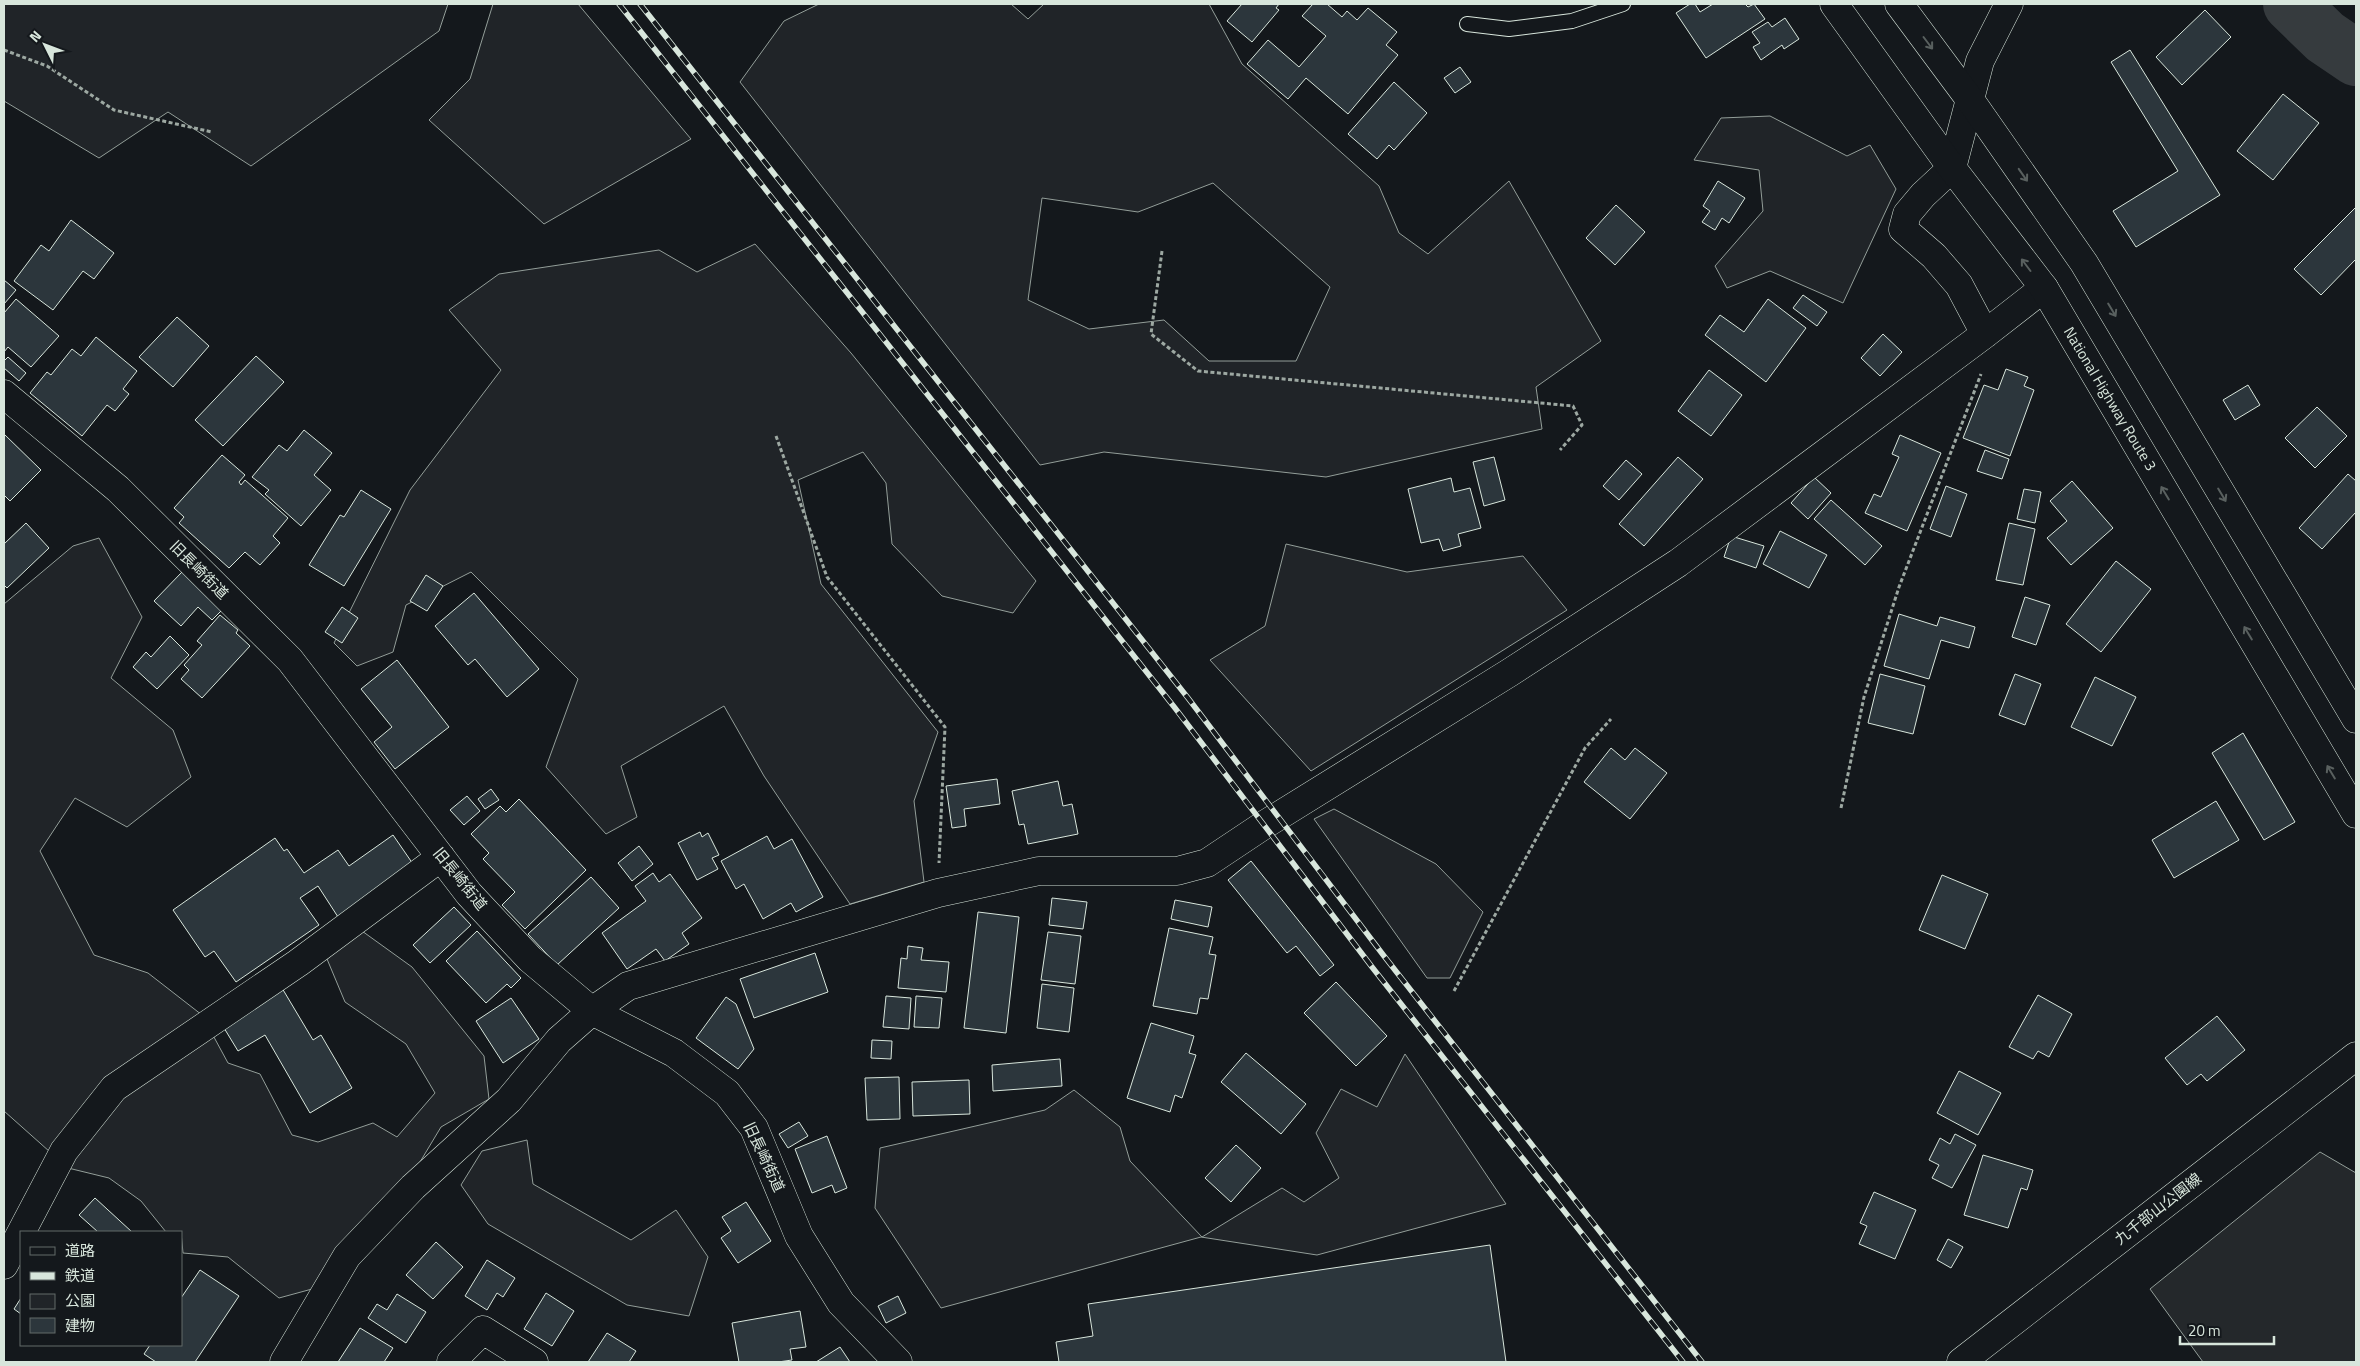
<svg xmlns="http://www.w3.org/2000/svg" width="2360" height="1366" viewBox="0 0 2360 1366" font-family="'Titillium Web','Noto Sans JP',sans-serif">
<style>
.green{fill:#202428;stroke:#939e99;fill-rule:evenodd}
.parking{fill:#24282b;stroke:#939e99}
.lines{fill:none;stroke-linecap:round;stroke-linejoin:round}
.river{stroke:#363b3e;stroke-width:56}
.building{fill:#2c363c;stroke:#d8e6dc}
.service-casing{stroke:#d8e6dc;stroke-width:16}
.minor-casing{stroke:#d8e6dc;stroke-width:29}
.secondary-casing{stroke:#d8e6dc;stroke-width:29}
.trunk-casing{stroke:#d8e6dc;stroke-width:29}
.path{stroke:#9da8a2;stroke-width:3;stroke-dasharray:4 2.5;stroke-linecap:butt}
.service{stroke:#14181c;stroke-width:14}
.minor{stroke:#14181c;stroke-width:28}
.secondary{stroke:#14181c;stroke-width:28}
.trunk{stroke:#14181c;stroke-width:28}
.rail-casing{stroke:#d8e6dc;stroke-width:5.5}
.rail{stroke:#14181c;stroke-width:4;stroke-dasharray:11;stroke-linecap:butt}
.oneway{stroke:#59605f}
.labels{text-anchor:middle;stroke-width:4;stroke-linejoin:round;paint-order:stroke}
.street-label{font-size:15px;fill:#d8e6dc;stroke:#14181c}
</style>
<rect width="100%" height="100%" fill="#14181c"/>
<!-- green -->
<path class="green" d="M 4,4 L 448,4 L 439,31 L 251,166 L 168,112 L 99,158 L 4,101 Z
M 493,4 L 578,4 L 691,139 L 544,224 L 429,120 L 470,79 Z
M 819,4 L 1011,4 L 1028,19 L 1044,4 L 1209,4 L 1242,64 L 1379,186 L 1399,233 L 1428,254 L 1509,181 L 1601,341 L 1536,387 L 1542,429 L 1326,477 L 1104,452 L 1040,465 L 740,82 L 784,21 ZM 1213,183 L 1330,287 L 1296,361 L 1209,361 L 1164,320 L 1089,329 L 1028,300 L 1042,198 L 1138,212 Z
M 1770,116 L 1847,156 L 1870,145 L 1896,189 L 1843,303 L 1770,271 L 1727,288 L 1715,266 L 1763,211 L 1759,170 L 1694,160 L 1721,118 Z
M 755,244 L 851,353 L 1036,581 L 1013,613 L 942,596 L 892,544 L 886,483 L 863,452 L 798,480 L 821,584 L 938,732 L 914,801 L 924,882 L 850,904 L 764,776 L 724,706 L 621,766 L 637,817 L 606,834 L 546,767 L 578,679 L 471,572 L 406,605 L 393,652 L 357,666 L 334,643 L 410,490 L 501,370 L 449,310 L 499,274 L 659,250 L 697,272 Z
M 99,538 L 142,617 L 111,678 L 173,730 L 191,777 L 127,827 L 75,798 L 40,851 L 94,955 L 148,973 L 202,1015 L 228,1063 L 260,1074 L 292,1135 L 318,1142 L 373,1123 L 397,1137 L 435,1093 L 406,1044 L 345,1002 L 327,959 L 362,931 L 412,967 L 484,1056 L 489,1099 L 441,1127 L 414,1172 L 312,1289 L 279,1298 L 228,1257 L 183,1253 L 181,1232 L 166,1232 L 141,1201 L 109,1178 L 68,1168 L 4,1111 L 4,604 L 73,546 Z
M 1286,544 L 1407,572 L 1523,556 L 1567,610 L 1311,771 L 1210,660 L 1265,626 Z
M 1334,809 L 1436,864 L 1483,912 L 1450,978 L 1427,978 L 1314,819 Z
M 1405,1054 L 1506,1204 L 1317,1255 L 1201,1237 L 941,1308 L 875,1208 L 880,1148 L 1045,1110 L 1074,1090 L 1120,1127 L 1130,1161 L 1202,1237 L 1282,1188 L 1304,1202 L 1339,1178 L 1316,1133 L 1341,1089 L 1377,1107 Z
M 527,1140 L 533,1184 L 631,1240 L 676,1210 L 708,1257 L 689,1316 L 627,1305 L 488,1224 L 461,1185 L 482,1151 Z"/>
<!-- parking -->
<path class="parking" d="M 2320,1152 L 2356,1173 L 2356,1362 L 2203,1362 L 2150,1289 Z"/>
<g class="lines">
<!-- river -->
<path class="river" d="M 2291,4 L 2325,37 L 2356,58"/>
</g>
<!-- building -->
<path class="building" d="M 1242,4 L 1279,4 L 1276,8 L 1279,10 L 1252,42 L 1227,21 Z
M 1313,4 L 1327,4 L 1342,17 L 1347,11 L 1357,20 L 1368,8 L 1397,32 L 1386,45 L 1398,55 L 1348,114 L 1306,78 L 1288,99 L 1247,64 L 1268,40 L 1299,67 L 1326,36 L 1302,16 Z
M 1690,4 L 1695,4 L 1700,12 L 1713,4 L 1745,4 L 1748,7 L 1754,4 L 1765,19 L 1706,58 L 1676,13 Z
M 2205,10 L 2231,37 L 2182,85 L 2156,57 Z
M 1785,18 L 1799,39 L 1784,49 L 1782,45 L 1761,60 L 1753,47 L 1760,43 L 1752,32 L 1768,22 L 1772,27 Z
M 2130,50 L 2220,195 L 2136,247 L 2113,211 L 2178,171 L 2111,62 Z
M 1460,67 L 1471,82 L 1455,93 L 1444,78 Z
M 1394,82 L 1427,113 L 1394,150 L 1389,145 L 1377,159 L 1348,134 Z
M 2283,94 L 2319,123 L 2273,180 L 2237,151 Z
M 1718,181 L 1745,198 L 1729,223 L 1722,218 L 1715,230 L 1702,222 L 1710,211 L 1703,206 Z
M 1616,205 L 1645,232 L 1615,265 L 1586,238 Z
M 2356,207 L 2356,259 L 2321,295 L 2294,269 Z
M 71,220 L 114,253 L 94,279 L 83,271 L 53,310 L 14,281 L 41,245 L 49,251 Z
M 4,280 L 16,290 L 4,304 Z
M 1803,295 L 1827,312 L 1817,326 L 1793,308 Z
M 16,299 L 59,336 L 31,367 L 8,347 L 4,352 L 4,313 Z
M 1768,299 L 1806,328 L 1766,382 L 1705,335 L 1720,315 L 1744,332 Z
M 177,317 L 209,346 L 173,387 L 139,357 Z
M 1883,334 L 1902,352 L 1880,376 L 1861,358 Z
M 96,337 L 137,371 L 123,389 L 129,394 L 115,411 L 107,405 L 82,436 L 30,393 L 47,372 L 51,375 L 72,349 L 81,356 Z
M 256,356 L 284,382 L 223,446 L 195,420 Z
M 8,357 L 26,373 L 19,381 L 4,368 L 4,361 Z
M 2006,369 L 2028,377 L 2024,386 L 2034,390 L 2010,456 L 1963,438 L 1984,385 L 1998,390 Z
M 1709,370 L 1742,395 L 1711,436 L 1678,411 Z
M 2248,385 L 2260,405 L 2235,420 L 2223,400 Z
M 2317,407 L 2347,436 L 2315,468 L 2285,438 Z
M 304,430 L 332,453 L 314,475 L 331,490 L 301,526 L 265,494 L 269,490 L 252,477 L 279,445 L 287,451 Z
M 4,434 L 41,470 L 10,501 L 4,495 Z
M 1900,435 L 1941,453 L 1907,531 L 1865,513 L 1874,494 L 1881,497 L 1899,457 L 1892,454 Z
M 1985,450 L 2009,459 L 2002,479 L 1977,471 Z
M 222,455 L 245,475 L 239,482 L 241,485 L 245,480 L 288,518 L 273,536 L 280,543 L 260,565 L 245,552 L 229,568 L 179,523 L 184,517 L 174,508 Z
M 1494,457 L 1505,500 L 1484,506 L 1473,462 Z
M 1678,457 L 1703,479 L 1644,546 L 1619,524 Z
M 1626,460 L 1642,474 L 1619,500 L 1603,486 Z
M 2348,474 L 2356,481 L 2356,512 L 2322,549 L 2299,528 Z
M 1814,477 L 1831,493 L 1808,519 L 1791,503 Z
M 1451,478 L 1454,492 L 1470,488 L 1481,528 L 1458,534 L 1461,546 L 1443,551 L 1439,539 L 1421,543 L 1408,489 Z
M 2072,481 L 2113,528 L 2071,565 L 2047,538 L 2067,521 L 2050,501 Z
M 1946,486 L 1967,494 L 1951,537 L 1930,529 Z
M 2024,489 L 2041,492 L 2035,523 L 2017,519 Z
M 361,490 L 391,509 L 344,586 L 309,565 L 340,515 L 344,517 Z
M 1831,500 L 1882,546 L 1865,565 L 1814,519 Z
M 26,523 L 49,548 L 7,588 L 4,585 L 4,544 Z
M 2009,523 L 2035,529 L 2023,585 L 1996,580 Z
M 1780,531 L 1827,555 L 1809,588 L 1763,564 Z
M 1731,536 L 1764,546 L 1756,568 L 1724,557 Z
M 2116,561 L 2151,589 L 2101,652 L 2066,624 Z
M 182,572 L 222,610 L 212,620 L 198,607 L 181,626 L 154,601 Z
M 426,575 L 443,586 L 427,611 L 410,601 Z
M 474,593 L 539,669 L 507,697 L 475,659 L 468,665 L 435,626 Z
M 2025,597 L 2050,605 L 2036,645 L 2012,637 Z
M 342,607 L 358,618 L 342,643 L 325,632 Z
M 1899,614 L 1937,626 L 1940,617 L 1975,627 L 1969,648 L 1941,640 L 1929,679 L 1884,666 Z
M 220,615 L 238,630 L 236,633 L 250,646 L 202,698 L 181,679 L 189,670 L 184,665 L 202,645 L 197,641 Z
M 170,636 L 189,655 L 157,689 L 133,667 L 146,652 L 151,657 Z
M 397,660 L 449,727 L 395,769 L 374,742 L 392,727 L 361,689 Z
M 1880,674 L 1925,686 L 1913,734 L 1868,723 Z
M 2015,674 L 2041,684 L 2025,725 L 1999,715 Z
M 2095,677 L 2136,697 L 2112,746 L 2071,727 Z
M 2243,733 L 2295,822 L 2264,840 L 2212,753 Z
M 1611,748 L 1625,760 L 1635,748 L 1667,773 L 1630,819 L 1584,782 Z
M 997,779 L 1000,804 L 964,809 L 966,826 L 952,828 L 946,786 Z
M 1058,781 L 1063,806 L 1072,804 L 1078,834 L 1028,844 L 1024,824 L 1019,825 L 1012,791 Z
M 491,789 L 499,800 L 485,809 L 478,799 Z
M 467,796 L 480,811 L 464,825 L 450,810 Z
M 519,799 L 586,870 L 525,929 L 502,905 L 515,892 L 483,859 L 489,853 L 471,834 L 500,806 L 506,812 Z
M 2216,801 L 2239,840 L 2174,878 L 2152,840 Z
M 700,832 L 702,837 L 708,833 L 719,855 L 712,858 L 718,869 L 697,880 L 678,843 Z
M 393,835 L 413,864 L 338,917 L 318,886 L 300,898 L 319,925 L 236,982 L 214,951 L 205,957 L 173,910 L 275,838 L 284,851 L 287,849 L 304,873 L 338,850 L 349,866 Z
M 767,836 L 774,849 L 792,839 L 823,897 L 796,912 L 791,903 L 763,919 L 744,884 L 736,889 L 721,861 Z
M 639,846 L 653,864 L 632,881 L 618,863 Z
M 1251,861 L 1334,965 L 1320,976 L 1296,946 L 1287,953 L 1228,880 Z
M 653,873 L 659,882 L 670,874 L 702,918 L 682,933 L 689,944 L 665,961 L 656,949 L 627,969 L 602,933 L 646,901 L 635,886 Z
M 1942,875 L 1988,894 L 1965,949 L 1919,930 Z
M 591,877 L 619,908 L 557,965 L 528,934 Z
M 1052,898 L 1087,902 L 1083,929 L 1049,925 Z
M 1175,900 L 1212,907 L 1208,927 L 1171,919 Z
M 454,907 L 471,925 L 430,963 L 413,945 Z
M 978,912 L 1019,917 L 1006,1033 L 964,1028 Z
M 1169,928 L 1213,937 L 1209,954 L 1216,955 L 1208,999 L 1200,998 L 1197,1014 L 1153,1006 Z
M 477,931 L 521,978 L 511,988 L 507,984 L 486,1003 L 446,961 Z
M 1048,932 L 1081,936 L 1075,984 L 1041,980 Z
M 908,946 L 923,948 L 921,960 L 949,962 L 946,992 L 898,988 L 901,958 L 907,959 Z
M 815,953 L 828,992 L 754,1018 L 740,979 Z
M 1336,982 L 1387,1036 L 1356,1066 L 1304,1013 Z
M 1042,984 L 1074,988 L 1069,1032 L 1037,1028 Z
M 282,988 L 313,1040 L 321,1035 L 352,1088 L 310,1113 L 265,1035 L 238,1051 L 221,1023 Z
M 2038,995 L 2072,1014 L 2049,1057 L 2038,1051 L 2033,1059 L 2009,1047 Z
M 886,996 L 911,998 L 909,1029 L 883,1027 Z
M 916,996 L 942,998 L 939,1028 L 914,1027 Z
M 726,997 L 736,1004 L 754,1049 L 738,1069 L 696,1038 Z
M 511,998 L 539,1039 L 503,1063 L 476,1021 Z
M 2217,1016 L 2245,1050 L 2207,1081 L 2201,1074 L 2187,1085 L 2165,1058 Z
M 1151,1023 L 1194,1036 L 1189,1053 L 1196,1055 L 1182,1098 L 1175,1095 L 1170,1112 L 1127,1098 Z
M 872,1040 L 892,1041 L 891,1059 L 871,1058 Z
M 1246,1053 L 1306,1104 L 1281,1134 L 1221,1082 Z
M 1060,1059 L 1062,1086 L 993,1091 L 992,1065 Z
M 1959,1071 L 2001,1093 L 1978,1135 L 1937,1113 Z
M 899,1077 L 900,1119 L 867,1120 L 865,1078 Z
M 969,1080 L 970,1114 L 913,1116 L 912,1082 Z
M 799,1122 L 808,1136 L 788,1148 L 779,1134 Z
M 1955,1134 L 1976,1145 L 1952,1188 L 1932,1178 L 1939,1165 L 1929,1160 L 1940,1138 L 1950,1144 Z
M 827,1136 L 847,1188 L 835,1193 L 832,1185 L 812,1193 L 795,1149 Z
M 1236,1145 L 1261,1168 L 1231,1202 L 1205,1178 Z
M 1983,1155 L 2033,1170 L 2027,1190 L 2021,1188 L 2008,1228 L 1964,1215 Z
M 1874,1192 L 1916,1210 L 1895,1259 L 1859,1244 L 1867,1226 L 1860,1223 Z
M 95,1198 L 132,1232 L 98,1232 L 79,1215 Z
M 746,1202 L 771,1241 L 738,1263 L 721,1238 L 731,1231 L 722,1217 Z
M 1948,1239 L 1963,1247 L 1951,1268 L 1937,1260 Z
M 436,1242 L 463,1267 L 433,1299 L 406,1275 Z
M 1490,1245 L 1506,1362 L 1059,1362 L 1056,1342 L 1093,1336 L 1088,1304 Z
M 487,1260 L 515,1278 L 503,1297 L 497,1293 L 487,1310 L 465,1296 Z
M 200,1270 L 239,1296 L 195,1362 L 156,1362 L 144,1354 L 150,1345 L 181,1345 L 181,1298 Z
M 546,1293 L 574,1311 L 552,1346 L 524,1329 Z
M 397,1294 L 426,1312 L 406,1343 L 368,1318 L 377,1304 L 387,1310 Z
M 898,1296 L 906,1313 L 886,1323 L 878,1306 Z
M 21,1298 L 21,1314 L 14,1309 Z
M 800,1311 L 806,1347 L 790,1349 L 792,1360 L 778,1362 L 739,1362 L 732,1323 Z
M 360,1328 L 393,1348 L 384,1362 L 338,1362 Z
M 607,1333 L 636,1351 L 629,1362 L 588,1362 Z
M 840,1347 L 850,1362 L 816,1362 Z"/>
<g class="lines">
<defs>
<path id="service" d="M 1467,24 L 1509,29 L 1572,21 L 1623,4"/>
<path id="minor" d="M 1985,334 L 1959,285 L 1934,256 L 1903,229 L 1907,214 L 1923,195 L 1952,168 L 1980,61 L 2009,4
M 4,394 L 118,489 L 290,660 L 469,894 L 530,959 L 592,1011 L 674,1053 L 727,1093 L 754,1128 L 799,1236 L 841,1303 L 898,1362
M 4,1265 L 64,1151 L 114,1088 L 298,963 L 441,857
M 284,1362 L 347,1256 L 413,1187 L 509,1100 L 559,1040 L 592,1011 L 628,986 L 938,893 L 1039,871 L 1177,871 L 1207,863 L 1264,825 L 1509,673 L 1678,563 L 1985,334 L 2044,288
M 451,1362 L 483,1330 L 534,1362"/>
<path id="secondary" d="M 1961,1362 L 2356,1056"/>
<path id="trunk" d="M 1834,4 L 1952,168 L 2044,288 L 2356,814
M 1899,4 L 1971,101 L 2084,263 L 2356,719"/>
</defs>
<!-- service casing -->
<use href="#service" class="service-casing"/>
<!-- minor casing -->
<use href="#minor" class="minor-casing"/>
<!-- secondary casing -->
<use href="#secondary" class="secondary-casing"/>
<!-- trunk casing -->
<use href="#trunk" class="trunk-casing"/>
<!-- path -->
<path class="path" d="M 4,50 L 47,66 L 114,110 L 212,132
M 1162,251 L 1151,334 L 1198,371 L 1573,406 L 1582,425 L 1560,450
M 776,436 L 827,577 L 945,727 L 939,863
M 1841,808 L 1864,697 L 1899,587 L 1981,374
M 1454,991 L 1585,748 L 1611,719"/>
<!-- service -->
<use href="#service" class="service"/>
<!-- minor -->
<use href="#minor" class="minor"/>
<!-- secondary -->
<use href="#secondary" class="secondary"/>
<!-- trunk -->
<use href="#trunk" class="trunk"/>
<defs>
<path id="rail" d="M 619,4 L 1175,708 L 1372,967 L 1683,1362
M 640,4 L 1188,698 L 1384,956 L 1702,1362"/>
</defs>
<!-- rail casing -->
<use href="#rail" class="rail-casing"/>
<!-- rail -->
<use href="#rail" class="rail"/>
</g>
<!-- one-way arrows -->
<defs><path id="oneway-shaft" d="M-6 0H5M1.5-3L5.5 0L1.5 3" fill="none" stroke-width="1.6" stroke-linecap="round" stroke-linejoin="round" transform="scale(1.25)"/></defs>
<g class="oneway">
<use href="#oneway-shaft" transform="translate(1928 43) rotate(53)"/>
<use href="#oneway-shaft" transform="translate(2023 175) rotate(55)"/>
<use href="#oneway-shaft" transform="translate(2026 265) rotate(-127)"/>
<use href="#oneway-shaft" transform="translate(2112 310) rotate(59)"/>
<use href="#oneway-shaft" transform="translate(2165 493) rotate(-121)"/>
<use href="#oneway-shaft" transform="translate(2222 495) rotate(59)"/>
<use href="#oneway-shaft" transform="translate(2248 633) rotate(-121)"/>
<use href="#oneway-shaft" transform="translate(2331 772) rotate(-121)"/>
</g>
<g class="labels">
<!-- street labels -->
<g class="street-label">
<text transform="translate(2110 399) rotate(59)" y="5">National Highway Route 3</text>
<text transform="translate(199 570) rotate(45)" y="5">旧長崎街道</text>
<text transform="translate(460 879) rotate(51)" y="5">旧長崎街道</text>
<text transform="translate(764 1157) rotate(65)" y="5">旧長崎街道</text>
<text transform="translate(2158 1209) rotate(-38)" y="5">九千部山公園線</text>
</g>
</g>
<!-- border -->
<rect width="2360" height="1366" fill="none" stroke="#d8e6dc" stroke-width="10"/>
<!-- legend -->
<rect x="20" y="1231" width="162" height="115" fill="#14181c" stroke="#626a69"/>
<rect x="30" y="1247" width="25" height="8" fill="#14181c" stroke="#626a69"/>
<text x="65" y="1256" font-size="15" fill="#d8e6dc">道路</text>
<rect x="30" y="1272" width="25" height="8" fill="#d8e6dc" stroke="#626a69"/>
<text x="65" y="1281" font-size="15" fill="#d8e6dc">鉄道</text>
<rect x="30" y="1294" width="25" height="15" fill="#202428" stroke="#626a69"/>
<text x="65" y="1306" font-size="15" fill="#d8e6dc">公園</text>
<rect x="30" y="1318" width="25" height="15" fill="#2c363c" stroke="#626a69"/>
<text x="65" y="1331" font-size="15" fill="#d8e6dc">建物</text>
<!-- north arrow -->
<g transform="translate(45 45) rotate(312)" stroke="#14181c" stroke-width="4" paint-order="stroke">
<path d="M0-4L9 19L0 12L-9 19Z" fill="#d8e6dc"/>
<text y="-8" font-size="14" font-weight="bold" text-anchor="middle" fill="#d8e6dc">N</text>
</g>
<!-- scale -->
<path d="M2180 1336v8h94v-8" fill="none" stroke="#d8e6dc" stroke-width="2.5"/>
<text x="2188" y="1336" font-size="15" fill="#d8e6dc" stroke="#14181c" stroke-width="4" paint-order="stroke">20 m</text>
</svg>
